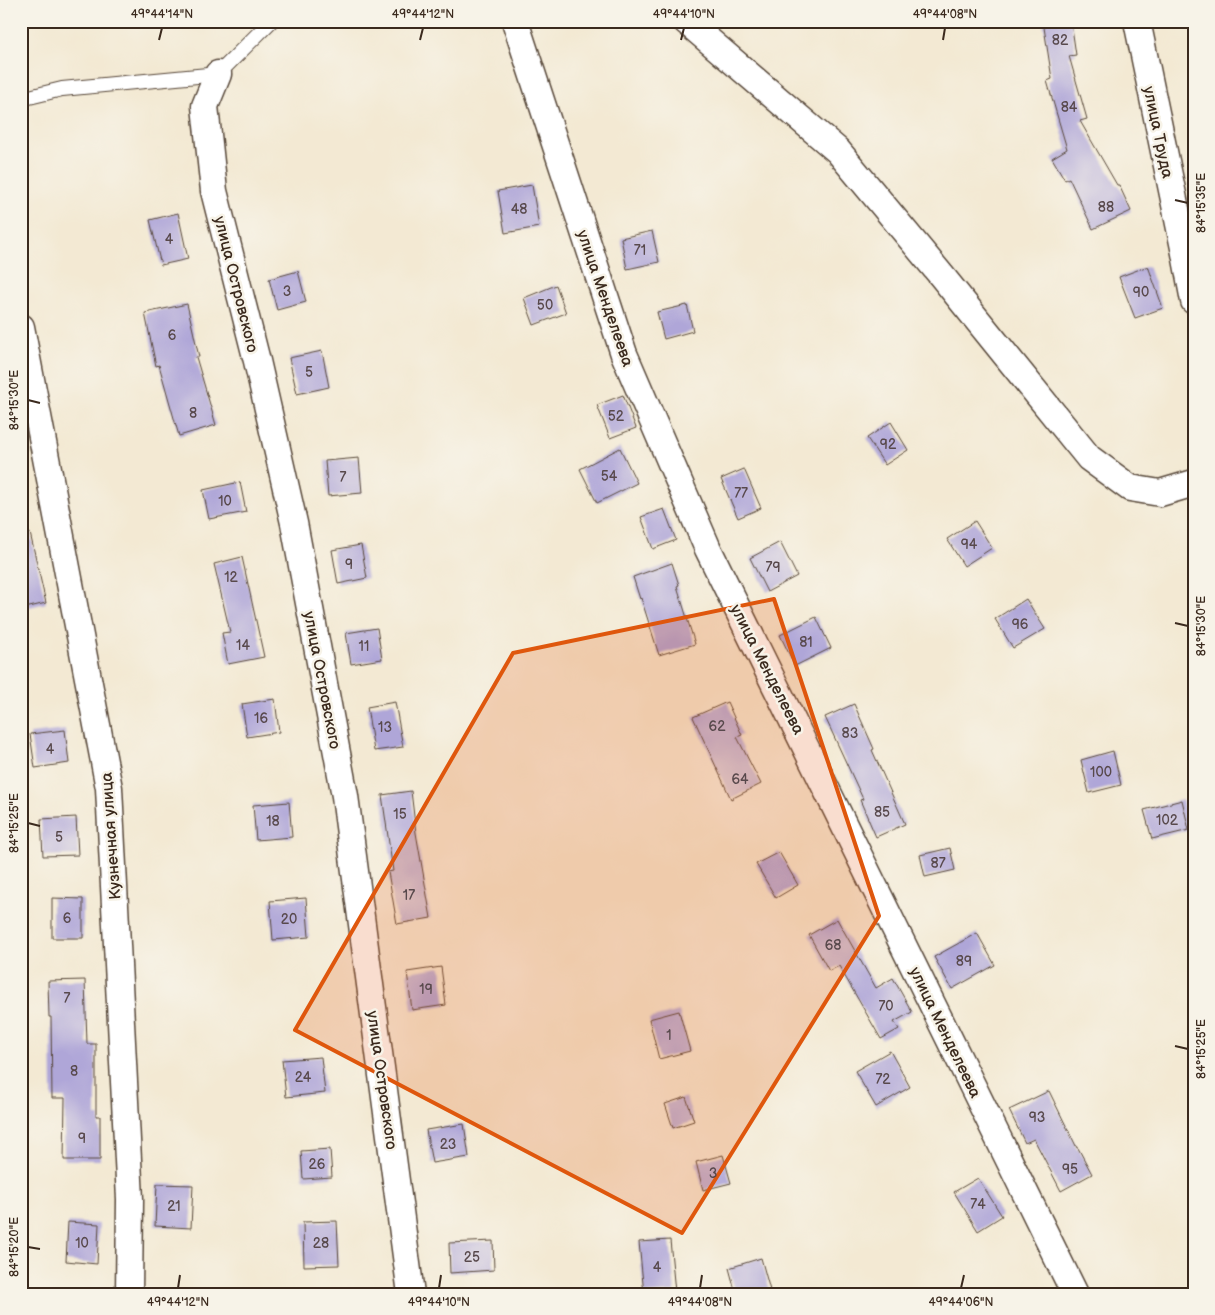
<svg xmlns="http://www.w3.org/2000/svg" width="1215" height="1315" viewBox="0 0 1215 1315" font-family="'Balsamiq Sans',sans-serif">
<style>
.building{fill:#afa6d8}
.lines{fill:none;stroke-linecap:round;stroke-linejoin:round}
.service-casing{stroke:#574739;stroke-width:16}
.minor-casing{stroke:#574739;stroke-width:29}
.service{stroke:#fff;stroke-width:14}
.minor{stroke:#fff;stroke-width:26}
.marked{fill:#df570d;fill-opacity:0.2;stroke:#df570d;stroke-width:4;stroke-linejoin:round}
.ticks{fill:none;stroke:#3b2a1e;stroke-width:2}
.labels{text-anchor:middle;stroke-width:5;stroke-linejoin:round;paint-order:stroke}
.number-label{font-size:14px;fill:#58494c}
.street-label{font-size:16px;fill:#3b2a1e;stroke:#f7f3e8}
.neatline{fill:none;stroke:#3b2a1e;stroke-width:2}
.ticks-label{font-size:12px;text-anchor:middle;fill:#3b2a1e}
</style>
<rect width="100%" height="100%" fill="#f7f3e8"/>
<filter id="ink" filterUnits="userSpaceOnUse"><feTurbulence type="fractalNoise" baseFrequency=".02" numOctaves="2"/><feDisplacementMap in="SourceGraphic" scale="10" xChannelSelector="R" yChannelSelector="G"/><feConvolveMatrix kernelMatrix="1 2 1 2 8 2 1 2 1" color-interpolation-filters="sRGB"/></filter>
<filter id="wash" filterUnits="userSpaceOnUse"><feTurbulence type="fractalNoise" baseFrequency=".0096" numOctaves="4" result="noise"/><feDisplacementMap in="SourceGraphic" scale="20" xChannelSelector="R" yChannelSelector="G"/><feGaussianBlur stdDeviation="1.12" result="paint"/><feColorMatrix in="noise" values="0 0 0 0 0 0 0 0 0 0 0 0 0 0 0 0 0 1.4 0 .05"/><feComposite in="paint" operator="in"/></filter>
<g filter="url(#wash)">
<rect width="100%" height="100%" fill="#f3e9d3"/>
<g id="blocks">
<!-- building -->
<path class="building" d="M 1043,21 L 1059,21 L 1059,23 L 1071,21 L 1076,55 L 1069,56 L 1087,119 L 1080,121 L 1117,185 L 1119,185 L 1131,211 L 1093,229 L 1069,178 L 1065,180 L 1052,158 L 1067,149 L 1047,81 L 1052,79 Z
M 532,185 L 539,227 L 505,233 L 498,191 Z
M 178,213 L 188,259 L 161,265 L 150,220 Z
M 652,231 L 659,262 L 627,269 L 621,238 Z
M 1148,266 L 1163,308 L 1135,318 L 1119,277 Z
M 298,271 L 306,302 L 277,310 L 269,279 Z
M 556,285 L 566,313 L 534,325 L 524,298 Z
M 187,304 L 199,357 L 196,357 L 216,425 L 179,436 L 159,365 L 156,366 L 145,313 Z
M 687,305 L 693,331 L 664,339 L 657,312 Z
M 322,351 L 329,387 L 297,394 L 289,358 Z
M 623,395 L 636,428 L 610,438 L 597,405 Z
M 891,422 L 908,450 L 885,465 L 867,438 Z
M 620,448 L 637,483 L 597,503 L 580,469 Z
M 359,458 L 362,493 L 328,496 L 325,461 Z
M 744,469 L 761,508 L 738,518 L 721,479 Z
M 240,482 L 246,512 L 209,519 L 203,490 Z
M 664,509 L 676,540 L 653,549 L 641,517 Z
M 975,521 L 992,548 L 964,566 L 947,539 Z
M 30,533 L 46,603 L 21,609 L 21,534 Z
M 780,542 L 797,576 L 767,592 L 750,558 Z
M 361,545 L 367,578 L 338,584 L 332,550 Z
M 242,557 L 264,657 L 228,664 L 222,633 L 230,632 L 214,564 Z
M 672,563 L 679,585 L 677,586 L 695,644 L 659,655 L 641,598 L 640,599 L 633,577 Z
M 1026,599 L 1045,629 L 1013,648 L 995,619 Z
M 816,617 L 831,648 L 795,666 L 780,635 Z
M 377,628 L 382,659 L 351,664 L 346,633 Z
M 275,699 L 279,732 L 247,737 L 242,704 Z
M 395,702 L 403,747 L 374,751 L 367,707 Z
M 727,702 L 742,735 L 737,737 L 761,784 L 731,799 L 693,717 Z
M 854,704 L 874,749 L 872,750 L 905,824 L 876,837 L 860,800 L 863,799 L 825,717 Z
M 65,730 L 69,763 L 35,768 L 30,734 Z
M 1113,751 L 1121,785 L 1089,793 L 1081,760 Z
M 411,791 L 416,833 L 431,918 L 397,924 L 388,872 L 393,871 L 382,795 Z
M 1182,800 L 1189,830 L 1152,839 L 1144,810 Z
M 289,802 L 292,837 L 256,840 L 253,805 Z
M 76,817 L 78,855 L 43,856 L 41,819 Z
M 950,848 L 955,870 L 925,877 L 920,855 Z
M 779,852 L 798,885 L 776,898 L 756,864 Z
M 52,898 L 83,899 L 83,938 L 52,938 Z
M 306,898 L 309,937 L 273,940 L 270,901 Z
M 837,919 L 876,988 L 893,978 L 912,1012 L 894,1022 L 899,1029 L 881,1039 L 839,966 L 829,971 L 809,935 Z
M 977,933 L 995,965 L 952,989 L 934,957 Z
M 441,967 L 446,1005 L 412,1010 L 407,972 Z
M 85,980 L 87,1044 L 96,1044 L 96,1116 L 100,1116 L 100,1160 L 64,1160 L 65,1098 L 52,1098 L 51,1017 L 49,1017 L 48,981 Z
M 679,1011 L 690,1051 L 659,1059 L 649,1019 Z
M 890,1051 L 910,1087 L 876,1107 L 855,1071 Z
M 321,1057 L 325,1093 L 286,1097 L 282,1060 Z
M 1049,1091 L 1077,1148 L 1078,1148 L 1092,1174 L 1061,1191 L 1034,1139 L 1025,1143 L 1009,1110 Z
M 686,1097 L 694,1121 L 673,1128 L 665,1104 Z
M 464,1124 L 469,1157 L 432,1163 L 426,1130 Z
M 330,1149 L 332,1177 L 303,1179 L 301,1151 Z
M 723,1155 L 731,1183 L 703,1190 L 696,1162 Z
M 978,1178 L 1002,1216 L 978,1231 L 954,1192 Z
M 157,1184 L 193,1185 L 191,1228 L 155,1226 Z
M 337,1221 L 339,1265 L 304,1266 L 303,1222 Z
M 68,1222 L 99,1224 L 97,1264 L 66,1261 Z
M 670,1240 L 675,1292 L 644,1294 L 639,1242 Z
M 493,1241 L 494,1270 L 450,1273 L 449,1243 Z
M 761,1258 L 771,1294 L 736,1294 L 729,1268 Z"/>
</g>
</g>
<g filter="url(#ink)">
<use href="#blocks" fill-opacity="0" stroke="#574739" stroke-width="1"/>
<g class="lines">
<defs>
<path id="service" d="M 21,99 L 62,89 L 218,74 L 271,21"/>
<path id="minor" d="M 515,21 L 624,354 L 708,549 L 1075,1294
M 686,21 L 838,151 L 941,275 L 1089,458 L 1130,488 L 1160,493 L 1194,483
M 1137,21 L 1184,248 L 1194,301
M 218,74 L 205,106 L 214,191 L 257,361 L 294,523 L 345,796 L 411,1294
M 21,327 L 109,788 L 130,1199 L 129,1294"/>
</defs>
<!-- service casing -->
<use href="#service" class="service-casing"/>
<!-- minor casing -->
<use href="#minor" class="minor-casing"/>
<!-- service -->
<use href="#service" class="service"/>
<!-- minor -->
<use href="#minor" class="minor"/>
</g>
</g>
<!-- marked area -->
<path class="marked" d="M 774,599 L 879,916 L 682,1233 L 295,1030 L 513,653 Z"/>
<!-- ticks -->
<path class="ticks" d="M 159,40 L 162,28M 420,40 L 423,28M 681,40 L 684,28M 943,40 L 945,28M 1175,200 L 1188,203M 28,400 L 40,403M 1175,623 L 1188,626M 28,823 L 40,826M 1175,1046 L 1188,1049M 28,1247 L 40,1249M 178,1288 L 180,1275M 439,1288 L 441,1275M 700,1288 L 702,1275M 961,1288 L 964,1275"/>
<g class="labels">
<!-- number labels -->
<g class="number-label">
<text x="1060" y="45">82</text>
<text x="1069" y="112">84</text>
<text x="1106" y="212">88</text>
<text x="519" y="214">48</text>
<text x="169" y="244">4</text>
<text x="640" y="255">71</text>
<text x="287" y="296">3</text>
<text x="1141" y="297">90</text>
<text x="545" y="310">50</text>
<text x="172" y="340">6</text>
<text x="309" y="377">5</text>
<text x="193" y="418">8</text>
<text x="616" y="421">52</text>
<text x="888" y="449">92</text>
<text x="609" y="481">54</text>
<text x="343" y="482">7</text>
<text x="741" y="498">77</text>
<text x="225" y="506">10</text>
<text x="969" y="549">94</text>
<text x="349" y="569">9</text>
<text x="773" y="572">79</text>
<text x="231" y="582">12</text>
<text x="1020" y="629">96</text>
<text x="806" y="647">81</text>
<text x="243" y="650">14</text>
<text x="364" y="651">11</text>
<text x="261" y="723">16</text>
<text x="717" y="731">62</text>
<text x="385" y="732">13</text>
<text x="850" y="738">83</text>
<text x="50" y="754">4</text>
<text x="1101" y="777">100</text>
<text x="740" y="784">64</text>
<text x="882" y="817">85</text>
<text x="400" y="819">15</text>
<text x="1167" y="825">102</text>
<text x="273" y="826">18</text>
<text x="59" y="842">5</text>
<text x="938" y="868">87</text>
<text x="409" y="900">17</text>
<text x="67" y="923">6</text>
<text x="289" y="924">20</text>
<text x="833" y="950">68</text>
<text x="964" y="966">89</text>
<text x="426" y="994">19</text>
<text x="67" y="1003">7</text>
<text x="886" y="1011">70</text>
<text x="669" y="1040">1</text>
<text x="74" y="1076">8</text>
<text x="303" y="1082">24</text>
<text x="883" y="1084">72</text>
<text x="1037" y="1122">93</text>
<text x="82" y="1143">9</text>
<text x="448" y="1149">23</text>
<text x="317" y="1169">26</text>
<text x="1070" y="1174">95</text>
<text x="713" y="1178">3</text>
<text x="978" y="1209">74</text>
<text x="174" y="1211">21</text>
<text x="82" y="1248">10</text>
<text x="321" y="1248">28</text>
<text x="472" y="1262">25</text>
<text x="657" y="1272">4</text>
</g>
<!-- street labels -->
<g class="street-label">
<text transform="translate(1159 132) rotate(78)" y="6">улица Труда</text>
<text transform="translate(237 284) rotate(76)" y="6">улица Островского</text>
<text transform="translate(606 298) rotate(71)" y="6">улица Менделеева</text>
<text transform="translate(768 669) rotate(63)" y="6">улица Менделеева</text>
<text transform="translate(323 680) rotate(79)" y="6">улица Островского</text>
<text transform="translate(110 836) rotate(-94)" y="6">Кузнечная улица</text>
<text transform="translate(946 1032) rotate(64)" y="6">улица Менделеева</text>
<text transform="translate(383 1080) rotate(82)" y="6">улица Островского</text>
</g>
</g>
<!-- margin -->
<rect width="1215" height="1315" fill="none" stroke="#f7f3e8" stroke-width="55"/>
<rect x="28" y="28" width="1160" height="1260" class="neatline"/>
<g class="ticks-label">
<text x="162" y="18">49°44'14"N</text>
<text x="423" y="18">49°44'12"N</text>
<text x="684" y="18">49°44'10"N</text>
<text x="945" y="18">49°44'08"N</text>
<text transform="translate(1201 203) rotate(-90)" y="4">84°15'35"E</text>
<text transform="translate(14 400) rotate(-90)" y="4">84°15'30"E</text>
<text transform="translate(1201 626) rotate(-90)" y="4">84°15'30"E</text>
<text transform="translate(14 823) rotate(-90)" y="4">84°15'25"E</text>
<text transform="translate(1201 1049) rotate(-90)" y="4">84°15'25"E</text>
<text transform="translate(14 1247) rotate(-90)" y="4">84°15'20"E</text>
<text x="178" y="1306">49°44'12"N</text>
<text x="439" y="1306">49°44'10"N</text>
<text x="700" y="1306">49°44'08"N</text>
<text x="961" y="1306">49°44'06"N</text>
</g>
</svg>
